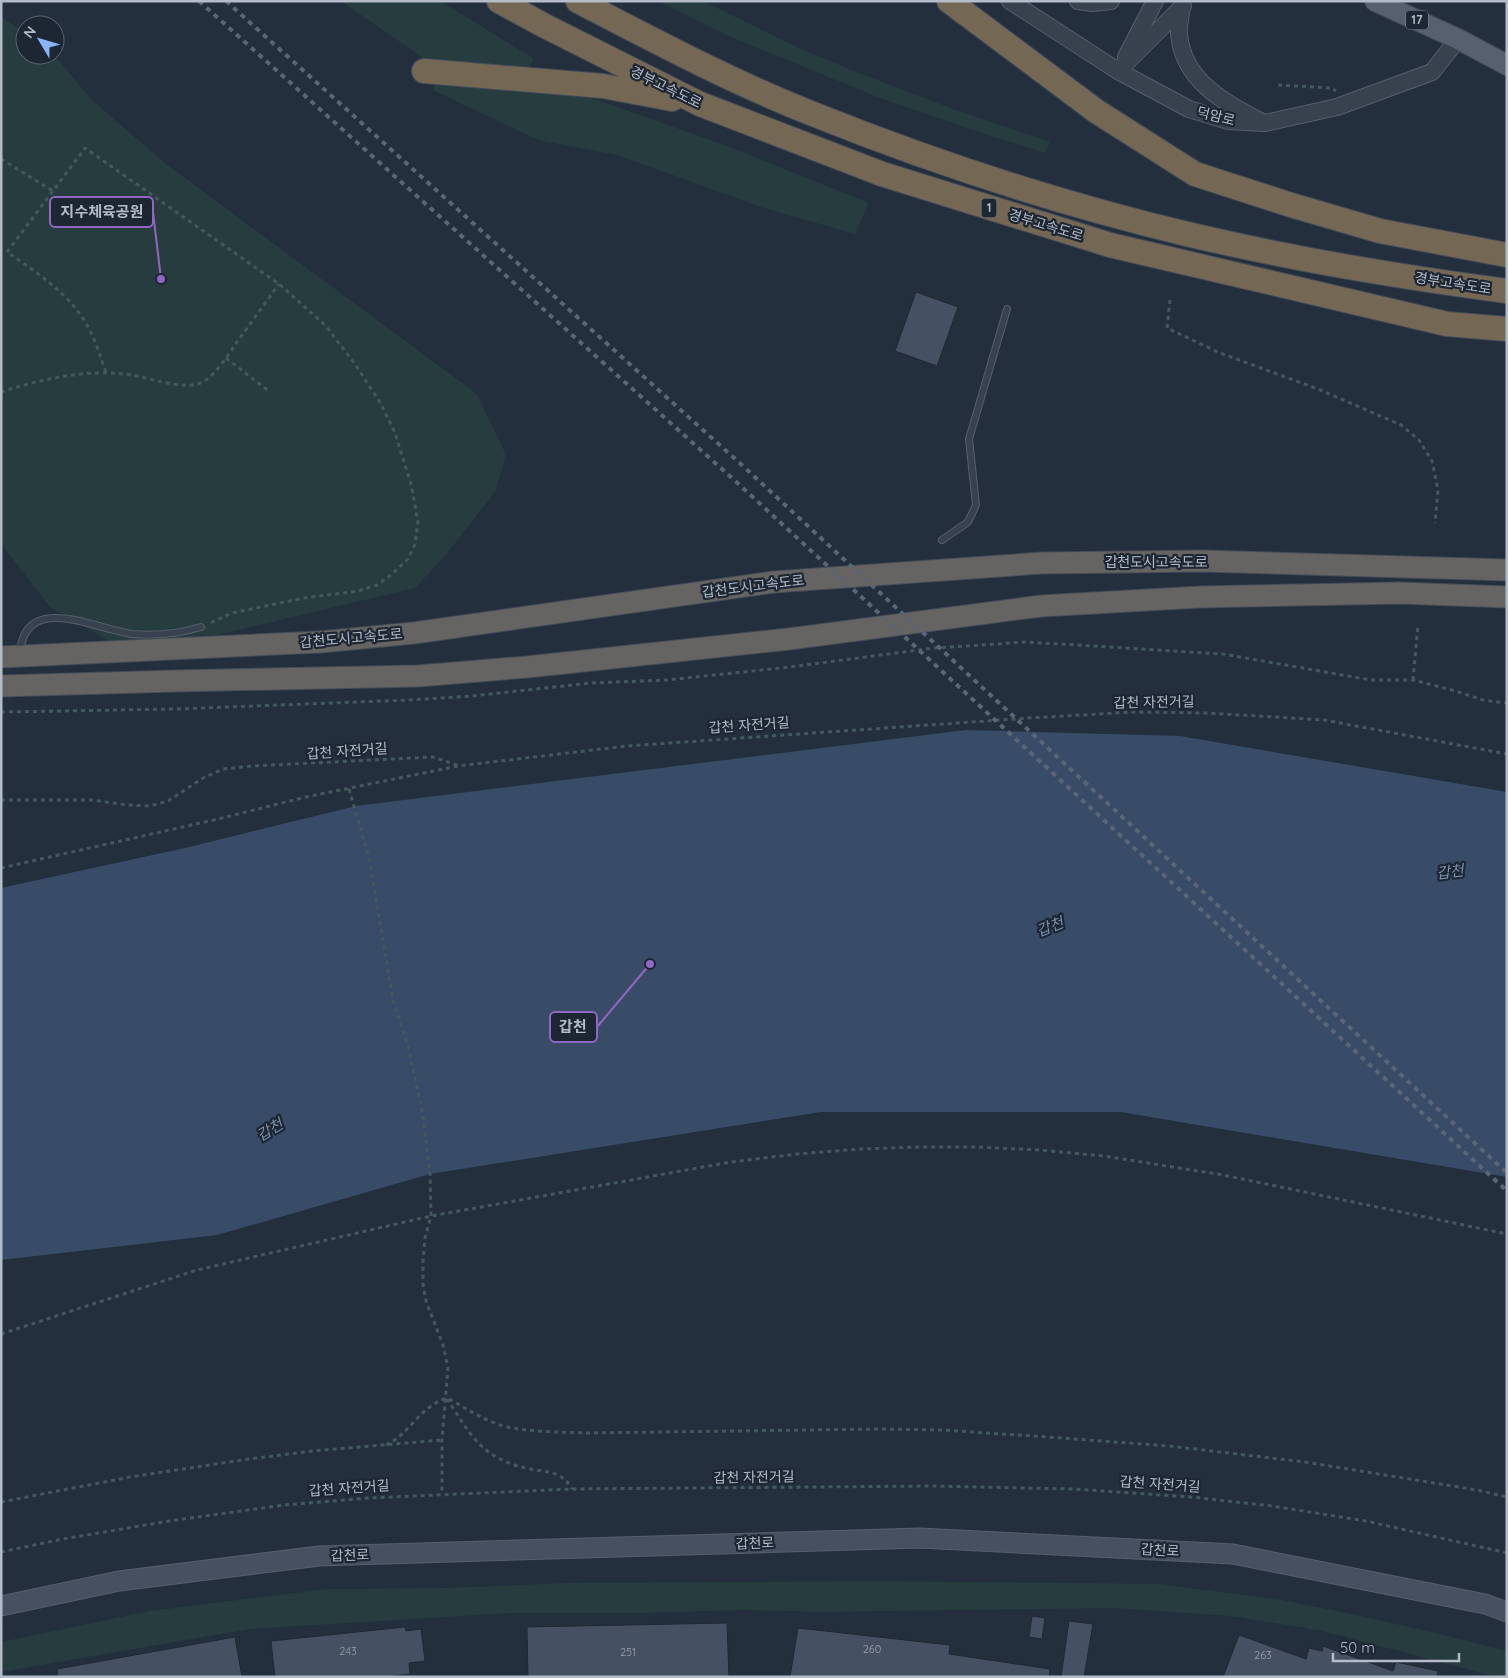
<svg xmlns="http://www.w3.org/2000/svg" width="1508" height="1678" viewBox="0 0 1508 1678" font-family="Quicksand,'Noto Sans KR',sans-serif">
<style>
.green{fill:#263c3f}
.water{fill:#394c67}
.building{fill:#455162;stroke:#1f2835}
.lines{fill:none;stroke-linecap:round;stroke-linejoin:round}
.service-casing{stroke:#565f6c;stroke-width:8}
.tertiary-casing{stroke:#565f6c;stroke-width:18}
.secondary-casing{stroke:#565f6c;stroke-width:21}
.primary-casing{stroke:#414a57;stroke-width:22}
.trunk-casing{stroke:#434c59;stroke-width:23}
.motorway-casing{stroke:#434c59;stroke-width:26}
.path{stroke:#44595c;stroke-width:3;stroke-dasharray:4 4;stroke-linecap:butt}
.service{stroke:#38414e;stroke-width:6}
.tertiary{stroke:#38414e;stroke-width:16}
.secondary{stroke:#465061;stroke-width:19}
.primary{stroke:#56606e;stroke-width:20}
.trunk{stroke:#656462;stroke-width:21}
.motorway{stroke:#746855;stroke-width:24}
.rail{stroke:#5a6575;stroke-width:4;stroke-dasharray:5 5;stroke-linecap:butt}
.labels{text-anchor:middle;stroke-width:4.5;stroke-linejoin:round;paint-order:stroke}
.number-label{font-size:11px;fill:#98a1af}
.shield{fill:#1d2633;stroke:#878f9c;stroke-width:1}
.shield-label{font-size:12px;font-weight:bold;fill:#b4bcc9}
.street-label{font-size:14px;fill:#b4bcc9;stroke:#1d2633}
.water-label{font-size:15px;font-style:italic;fill:#7c92b1;stroke:#1d2633}
.leader{fill:none;stroke:#9266c3;stroke-width:2}
.callout-dot{fill:#9266c3;stroke:#1d2633;stroke-width:2}
.callout{fill:#1d2633;stroke:#9266c3;stroke-width:2}
.callout-label{font-size:15px;text-anchor:middle;font-weight:bold;fill:#b4bcc9}
</style>
<rect width="100%" height="100%" fill="#242f3e"/>
<!-- green -->
<path class="green" d="M 341,1 L 440,1 L 533,58 L 530,68 L 429,62 Z
M 657,1 L 703,1 L 801,49 L 859,73 L 953,109 L 1050,142 L 1046,153 L 991,136 L 880,98 L 733,38 Z
M 1,17 L 25,32 L 25,55 L 54,55 L 94,102 L 166,164 L 477,394 L 506,455 L 495,492 L 444,557 L 415,588 L 217,635 L 166,641 L 113,643 L 50,607 L 1,544 Z
M 437,79 L 592,98 L 730,147 L 869,203 L 855,234 L 764,208 L 617,155 L 538,140 L 433,90 Z
M 874,1581 L 1160,1584 L 1281,1600 L 1347,1613 L 1440,1634 L 1507,1651 L 1507,1677 L 1497,1677 L 1323,1631 L 1231,1616 L 1115,1608 L 820,1612 L 747,1610 L 639,1613 L 510,1613 L 250,1629 L 1,1672 L 1,1642 L 150,1611 L 327,1589 L 447,1588 L 568,1583 Z"/>
<!-- water -->
<path class="water" d="M 966,730 L 1180,736 L 1507,792 L 1507,1177 L 1121,1112 L 821,1112 L 430,1174 L 217,1235 L 1,1260 L 1,888 L 185,848 L 356,806 Z"/>
<!-- building -->
<path class="building" d="M 916,292 L 958,307 L 937,366 L 895,351 Z
M 1032,1616 L 1045,1618 L 1042,1639 L 1029,1637 Z
M 1069,1621 L 1093,1624 L 1084,1677 L 1061,1677 Z
M 727,1623 L 729,1677 L 528,1677 L 527,1627 Z
M 405,1627 L 406,1631 L 421,1629 L 425,1661 L 409,1663 L 410,1674 L 385,1677 L 275,1677 L 271,1641 Z
M 798,1628 L 950,1645 L 949,1654 L 1050,1669 L 1049,1677 L 790,1677 Z
M 1239,1635 L 1306,1659 L 1309,1648 L 1322,1651 L 1323,1646 L 1393,1671 L 1396,1662 L 1438,1671 L 1437,1677 L 1223,1677 Z
M 235,1637 L 242,1677 L 58,1677 L 57,1669 Z"/>
<g class="lines">
<defs>
<path id="service" d="M 942,540 L 968,522 L 976,505 L 969,439 L 1007,309
M 20,652 C 26,591 97,630 132,634 C 156,636 178,634 201,627"/>
<path id="tertiary" d="M 1010,1 L 1118,71 L 1189,109 L 1228,121 L 1265,123 L 1337,107 L 1432,72 L 1458,39
M 1078,1 L 1092,3 L 1111,1
M 1182,7 C 1181,15 1178,25 1179,34 C 1183,80 1222,101 1260,121
M 1126,57 L 1155,1
M 1118,71 L 1183,6"/>
<path id="secondary" d="M 1,1606 L 119,1581 L 319,1556 L 920,1538 L 1233,1554 L 1485,1604 L 1507,1612"/>
<path id="primary" d="M 1375,1 L 1458,39 L 1507,65"/>
<path id="trunk" d="M 1,657 L 320,642 L 414,633 L 774,582 L 1042,563 L 1203,561 L 1507,570
M 1,686 L 175,681 L 418,676 L 527,667 L 789,639 L 1041,606 L 1200,597 L 1400,593 L 1507,597"/>
<path id="motorway" d="M 499,1 L 545,26 L 700,104 L 882,174 L 1110,245 L 1447,324 L 1507,329
M 578,1 C 655,41 732,82 813,114 C 933,162 1061,204 1187,234 C 1292,259 1400,277 1507,291
M 949,1 L 1096,111 L 1195,174 L 1291,205 L 1380,231 L 1507,255
M 424,71 L 603,86 L 672,99"/>
</defs>
<!-- service casing -->
<use href="#service" class="service-casing"/>
<!-- tertiary casing -->
<use href="#tertiary" class="tertiary-casing"/>
<!-- secondary casing -->
<use href="#secondary" class="secondary-casing"/>
<!-- primary casing -->
<use href="#primary" class="primary-casing"/>
<!-- trunk casing -->
<use href="#trunk" class="trunk-casing"/>
<!-- motorway casing -->
<use href="#motorway" class="motorway-casing"/>
<!-- path -->
<path class="path" d="M 1278,85 L 1332,88 L 1336,91
M 1,159 L 53,191
M 1170,300 L 1167,328 L 1220,353 L 1318,389 L 1401,425 L 1419,440 L 1432,461 L 1438,490 L 1435,523
M 226,358 L 270,392
M 106,372 C 101,360 98,347 92,335 C 75,297 40,275 7,252 L 85,148 L 279,284 L 325,325 L 355,364 L 381,404 L 395,433 L 411,484 L 418,522 L 415,544 L 408,559 L 391,575 L 377,585 L 358,591 L 304,598 L 232,613 L 210,623
M 1,392 C 42,379 89,368 132,375 C 151,378 189,393 206,380 C 218,371 228,355 237,342 C 251,323 265,303 279,284
M 1413,680 L 1418,625
M 1,712 L 176,709 L 409,700 L 472,696 L 591,683 L 667,680 L 790,667 L 934,648 L 1027,642 L 1223,654 L 1371,680 L 1413,680 L 1456,691 L 1483,700 L 1507,703
M 349,789 L 370,862 L 393,1000 L 408,1046 L 423,1115 L 430,1174 L 431,1216 L 425,1238 L 423,1261 L 423,1284 L 426,1301 L 443,1345 L 448,1367 L 442,1440 L 442,1494
M 1,800 L 91,800 L 128,805 L 150,806 L 168,801 L 203,778 L 223,769 L 252,766 L 433,757 L 457,765
M 1,868 L 218,819 L 306,797 L 458,766 L 627,746 L 1029,718 L 1134,712 L 1208,713 L 1324,720 L 1507,754
M 1,1334 L 197,1270 L 431,1216 L 731,1162 L 797,1154 L 860,1149 L 922,1147 L 976,1147 L 1039,1150 L 1104,1156 L 1223,1175 L 1507,1234
M 447,1399 C 460,1418 473,1443 493,1455 C 503,1461 515,1466 526,1468 C 545,1473 561,1469 572,1489
M 386,1445 C 410,1434 420,1406 447,1398 C 466,1408 483,1420 503,1426 C 526,1432 562,1432 586,1433 L 880,1429 L 941,1430 L 1034,1436 L 1169,1446 L 1305,1462 L 1477,1490 L 1507,1497
M 1,1502 L 130,1477 L 249,1459 L 312,1451 L 442,1440
M 1,1552 L 63,1539 L 169,1521 L 284,1505 L 369,1498 L 572,1489 L 932,1486 L 1073,1489 L 1191,1497 L 1272,1506 L 1366,1521 L 1507,1553"/>
<!-- service -->
<use href="#service" class="service"/>
<!-- tertiary -->
<use href="#tertiary" class="tertiary"/>
<!-- secondary -->
<use href="#secondary" class="secondary"/>
<!-- primary -->
<use href="#primary" class="primary"/>
<!-- trunk -->
<use href="#trunk" class="trunk"/>
<!-- motorway -->
<use href="#motorway" class="motorway"/>
<!-- rail -->
<path class="rail" d="M 199,1 L 732,478 L 1507,1191
M 226,1 L 743,466 L 1507,1173"/>
</g>
<g class="labels">
<!-- number labels -->
<g class="number-label">
<text x="872" y="1653">260</text>
<text x="348" y="1655">243</text>
<text x="628" y="1656">251</text>
<text x="1263" y="1659">263</text>
</g>
<!-- shield labels -->
<g class="shield">
<rect x="1406" y="10.5" width="22" height="19" rx="4"/>
<rect x="981.5" y="198.5" width="15" height="19" rx="4"/>
</g>
<g class="shield-label">
<text x="1417" y="24">17</text>
<text x="989" y="212">1</text>
</g>
<!-- street labels -->
<g class="street-label">
<text transform="translate(666 87) rotate(26)" y="5">경부고속도로</text>
<text transform="translate(1216 116) rotate(14)" y="5">덕암로</text>
<text transform="translate(1046 225) rotate(17)" y="5">경부고속도로</text>
<text transform="translate(1453 283) rotate(9)" y="5">경부고속도로</text>
<text x="1156" y="567">갑천도시고속도로</text>
<text transform="translate(753 586) rotate(-7)" y="5">갑천도시고속도로</text>
<text transform="translate(351 638) rotate(-5)" y="5">갑천도시고속도로</text>
<text transform="translate(1154 702) rotate(-1)" y="5">갑천 자전거길</text>
<text transform="translate(749 725) rotate(-4)" y="5">갑천 자전거길</text>
<text transform="translate(347 751) rotate(-4)" y="5">갑천 자전거길</text>
<text transform="translate(754 1477) rotate(-1)" y="5">갑천 자전거길</text>
<text transform="translate(1160 1484) rotate(4)" y="5">갑천 자전거길</text>
<text transform="translate(349 1488) rotate(-4)" y="5">갑천 자전거길</text>
<text transform="translate(755 1543) rotate(-2)" y="5">갑천로</text>
<text transform="translate(1160 1550) rotate(3)" y="5">갑천로</text>
<text transform="translate(350 1555) rotate(-2)" y="5">갑천로</text>
</g>
<!-- water labels -->
<g class="water-label">
<text transform="translate(1450 872) rotate(-7)" y="5">갑천</text>
<text transform="translate(1050 927) rotate(-22)" y="5">갑천</text>
<text transform="translate(270 1130) rotate(-31)" y="5">갑천</text>
</g>
</g>
<!-- callouts -->
<path class="leader" d="M161 279L153 212M650 964L597 1027"/>
<g class="callout-dot">
<circle cx="161" cy="279" r="5"/>
<circle cx="650" cy="964" r="5"/>
</g>
<g class="callout">
<rect x="50" y="197" width="103" height="30" rx="5"/>
<rect x="550" y="1012" width="47" height="30" rx="5"/>
</g>
<g class="callout-label">
<text x="102" y="217">지수체육공원</text>
<text x="573" y="1032">갑천</text>
</g>
<!-- border -->
<rect width="1508" height="1678" fill="none" stroke="#b4bcc9" stroke-width="5"/>
<!-- north arrow -->
<g transform="translate(40 40) rotate(308)"><circle r="24" fill="#1d2633" stroke="#59626f"/>
<path d="M0-4L9 19L0 12L-9 19Z" fill="#8ab4f8"/>
<text y="-8" font-size="14" font-weight="bold" text-anchor="middle" fill="#b4bcc9">N</text>
</g>
<!-- scale -->
<path d="M1333 1653v8h126v-8" fill="none" stroke="#b4bcc9" stroke-width="2.5"/>
<text x="1340" y="1653" font-size="15" fill="#b4bcc9" stroke="#1d2633" stroke-width="4" paint-order="stroke">50 m</text>
</svg>
